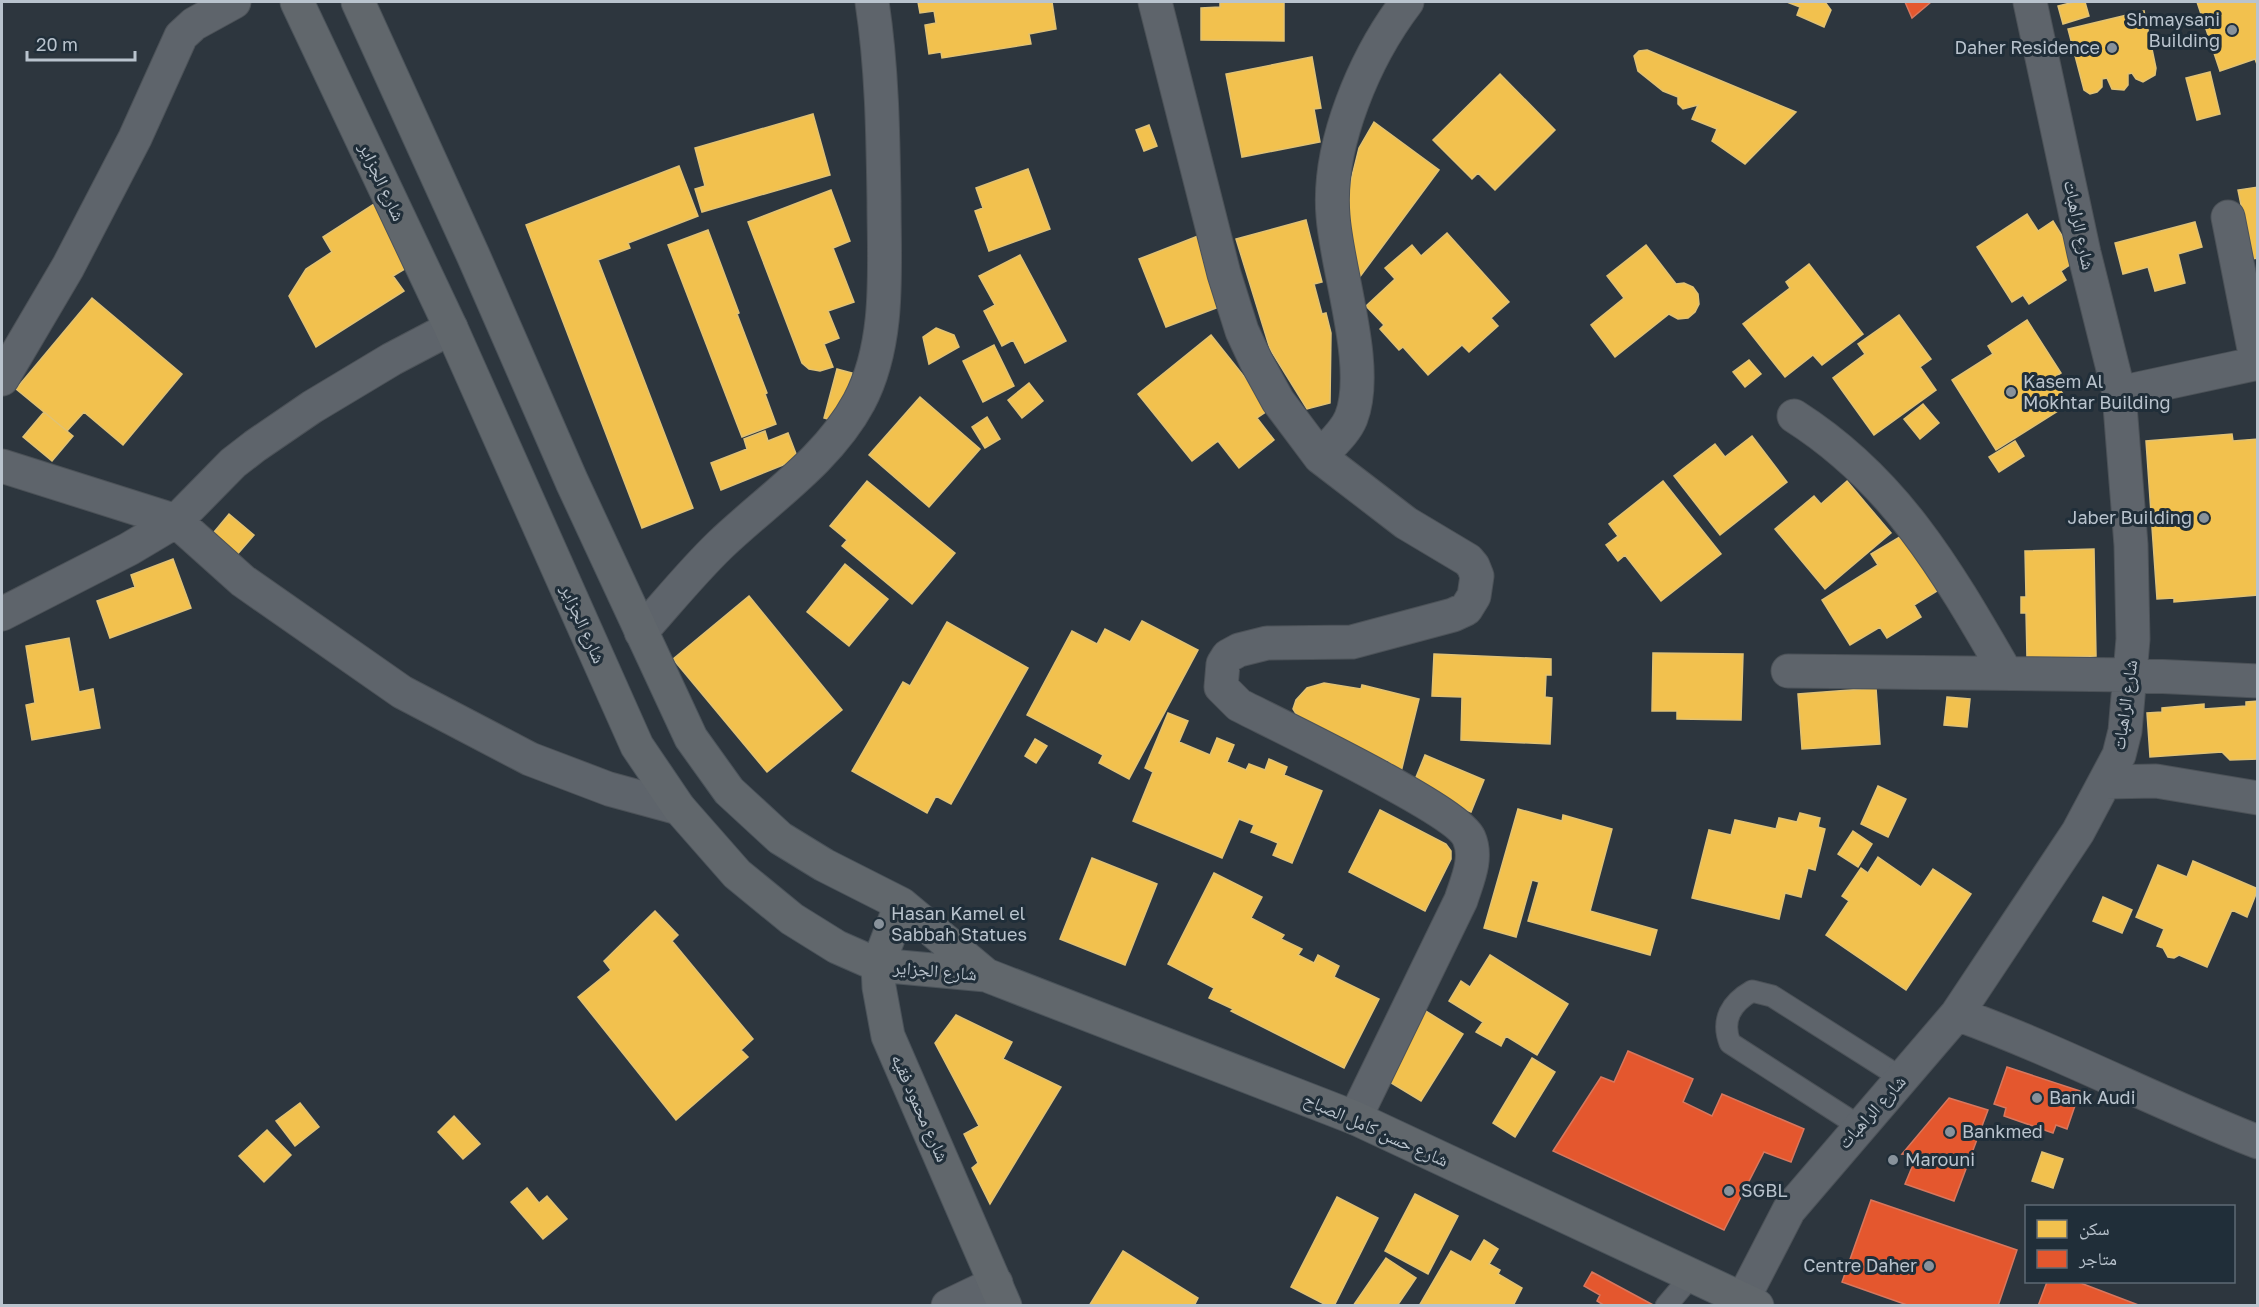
<svg xmlns="http://www.w3.org/2000/svg" width="2259" height="1307" viewBox="0 0 2259 1307" font-family="'Golos Text','Noto Naskh Arabic',sans-serif">
<style>
.homes{fill:#f2c14e;stroke:#e1c274;stroke-width:1.5}
.shops{fill:#e4572e;stroke:#d7775e;stroke-width:1.5}
.lines{fill:none;stroke-linecap:round;stroke-linejoin:round}
.service-casing{stroke:#4c5258;stroke-width:23}
.minor-casing{stroke:#4c5258;stroke-width:35}
.primary-casing{stroke:#4b535a;stroke-width:35}
.service{stroke:#5e646b;stroke-width:21}
.minor{stroke:#5e646b;stroke-width:33}
.primary{stroke:#61676c;stroke-width:33}
.poi-dot{fill:#88929b;stroke:#202e39;stroke-width:2}
.labels{text-anchor:middle;stroke-width:6;stroke-linejoin:round;paint-order:stroke}
.poi-label{font-size:18px;fill:#b9c3cd;stroke:#202e39;text-anchor:start}
.street-label{font-size:18px;fill:#b9c3cd;stroke:#202e39}
</style>
<rect width="100%" height="100%" fill="#2d363e"/>
<!-- homes -->
<path class="homes" d="M 918,2 L 1052,2 L 1056,29 L 1029,34 L 1031,44 L 942,58 L 941,52 L 929,54 L 925,25 L 936,23 L 934,11 L 920,13 Z
M 1220,2 L 1284,2 L 1284,41 L 1201,40 L 1201,8 L 1220,7 Z
M 1787,2 L 1825,2 L 1831,10 L 1824,27 L 1797,15 L 1800,7 Z
M 2074,2 L 2085,2 L 2089,16 L 2063,24 L 2058,6 Z
M 2197,2 L 2258,2 L 2258,67 L 2255,59 L 2220,71 Z
M 2144,11 L 2156,68 L 2155,75 L 2143,82 L 2136,79 L 2132,73 L 2128,74 L 2128,85 L 2124,90 L 2112,89 L 2107,78 L 2102,79 L 2102,87 L 2097,92 L 2090,94 L 2084,90 L 2068,29 Z
M 1647,50 L 1796,112 L 1745,164 L 1712,141 L 1717,129 L 1692,119 L 1698,105 L 1683,109 L 1678,104 L 1678,97 L 1663,91 L 1638,71 L 1634,56 L 1639,51 Z
M 1312,57 L 1321,108 L 1314,109 L 1320,142 L 1242,157 L 1226,74 Z
M 2210,72 L 2220,114 L 2197,120 L 2186,78 Z
M 1500,74 L 1555,130 L 1495,190 L 1478,173 L 1472,179 L 1433,140 Z
M 813,114 L 830,175 L 702,212 L 695,189 L 705,186 L 695,148 Z
M 1374,122 L 1439,170 L 1359,278 L 1348,221 L 1349,188 L 1359,148 Z
M 1149,125 L 1157,146 L 1144,151 L 1136,130 Z
M 679,166 L 698,216 L 628,243 L 630,248 L 598,260 L 693,508 L 642,528 L 526,225 Z
M 1028,169 L 1050,229 L 989,251 L 975,211 L 983,208 L 976,188 Z
M 2258,187 L 2258,258 L 2252,259 L 2238,190 Z
M 831,190 L 850,241 L 833,248 L 854,302 L 828,311 L 839,338 L 824,344 L 833,367 L 820,371 L 809,369 L 802,363 L 748,222 Z
M 374,204 L 413,264 L 393,276 L 404,291 L 316,347 L 289,296 L 306,269 L 332,252 L 323,237 Z
M 2027,214 L 2038,231 L 2053,221 L 2077,260 L 2061,271 L 2066,280 L 2029,304 L 2023,295 L 2012,302 L 1977,247 Z
M 1306,220 L 1322,282 L 1314,284 L 1322,314 L 1326,313 L 1331,333 L 1330,403 L 1307,409 L 1270,349 L 1236,239 Z
M 2195,222 L 2202,247 L 2178,254 L 2185,283 L 2155,291 L 2148,267 L 2123,274 L 2115,243 Z
M 708,230 L 739,313 L 737,314 L 767,393 L 765,394 L 776,424 L 742,437 L 668,245 Z
M 1447,233 L 1509,302 L 1491,318 L 1498,326 L 1469,352 L 1462,345 L 1428,375 L 1403,347 L 1399,350 L 1380,329 L 1384,325 L 1366,306 L 1395,279 L 1385,268 L 1412,245 L 1421,256 Z
M 1198,236 L 1224,305 L 1166,327 L 1139,259 Z
M 1646,245 L 1676,284 L 1684,283 L 1693,287 L 1698,294 L 1699,304 L 1695,312 L 1688,318 L 1678,319 L 1669,314 L 1615,357 L 1591,325 L 1624,298 L 1607,276 Z
M 1020,255 L 1066,341 L 1025,363 L 1013,340 L 1002,346 L 984,311 L 995,305 L 979,276 Z
M 1809,264 L 1863,334 L 1822,365 L 1813,355 L 1785,377 L 1743,324 L 1790,288 L 1786,282 Z
M 92,298 L 182,374 L 123,445 L 84,412 L 67,431 L 16,389 Z
M 1899,315 L 1931,359 L 1920,367 L 1936,390 L 1874,435 L 1833,378 L 1865,354 L 1858,344 Z
M 2027,320 L 2061,373 L 2053,378 L 2069,404 L 1996,450 L 1952,380 L 1993,354 L 1988,346 Z
M 936,328 L 954,335 L 959,347 L 929,364 L 923,337 Z
M 1211,335 L 1270,409 L 1257,418 L 1274,440 L 1239,468 L 1218,441 L 1192,461 L 1138,394 Z
M 994,345 L 1014,386 L 983,402 L 963,361 Z
M 1749,360 L 1761,374 L 1745,387 L 1733,372 Z
M 837,369 L 852,373 L 839,422 L 824,418 Z
M 1029,383 L 1043,401 L 1022,418 L 1008,400 Z
M 920,397 L 980,449 L 929,507 L 869,455 Z
M 1923,404 L 1939,423 L 1920,439 L 1904,419 Z
M 44,412 L 73,436 L 52,461 L 23,437 Z
M 987,417 L 1000,439 L 985,448 L 972,427 Z
M 765,431 L 768,441 L 788,433 L 798,459 L 721,490 L 711,463 L 747,449 L 744,439 Z
M 2232,434 L 2233,441 L 2258,439 L 2258,595 L 2174,602 L 2174,598 L 2157,599 L 2146,441 Z
M 1752,436 L 1787,482 L 1720,535 L 1674,476 L 1715,444 L 1725,457 Z
M 2015,441 L 2024,456 L 1999,472 L 1989,457 Z
M 867,481 L 955,553 L 912,604 L 842,546 L 847,540 L 830,526 Z
M 1663,481 L 1721,554 L 1661,601 L 1625,555 L 1618,561 L 1606,545 L 1618,536 L 1609,524 Z
M 1847,481 L 1891,533 L 1825,589 L 1775,529 L 1814,496 L 1821,504 Z
M 229,514 L 254,535 L 235,557 L 210,537 Z
M 1903,535 L 1937,591 L 1914,605 L 1921,617 L 1887,638 L 1880,627 L 1850,645 L 1822,600 L 1878,565 L 1871,554 Z
M 2094,549 L 2096,656 L 2070,657 L 2070,661 L 2052,662 L 2051,657 L 2027,658 L 2026,613 L 2021,613 L 2021,597 L 2026,597 L 2025,551 Z
M 173,559 L 191,608 L 110,638 L 97,601 L 135,587 L 131,575 Z
M 845,564 L 888,599 L 849,646 L 807,612 Z
M 749,596 L 842,710 L 767,772 L 673,659 Z
M 1142,621 L 1198,650 L 1129,779 L 1099,763 L 1103,755 L 1027,715 L 1072,631 L 1097,644 L 1105,629 L 1130,642 Z
M 947,622 L 1028,668 L 951,804 L 936,796 L 927,813 L 852,771 L 903,682 L 910,686 Z
M 69,638 L 79,692 L 93,689 L 100,728 L 32,740 L 26,705 L 35,703 L 26,646 Z
M 1653,653 L 1743,654 L 1741,720 L 1677,719 L 1677,711 L 1652,711 Z
M 1434,654 L 1551,659 L 1551,675 L 1546,675 L 1545,697 L 1552,698 L 1550,744 L 1461,740 L 1462,697 L 1432,696 Z
M 1324,683 L 1361,689 L 1362,685 L 1419,699 L 1401,772 L 1387,768 L 1389,761 L 1352,752 L 1303,725 L 1293,709 L 1296,700 L 1307,688 Z
M 1876,688 L 1880,744 L 1802,749 L 1798,694 Z
M 1947,697 L 1970,699 L 1967,727 L 1944,725 Z
M 2258,701 L 2258,759 L 2230,760 L 2222,752 L 2150,757 L 2147,713 L 2162,712 L 2162,708 L 2204,704 L 2204,709 L 2246,706 L 2246,702 Z
M 1168,713 L 1188,721 L 1179,742 L 1210,755 L 1217,738 L 1234,745 L 1227,762 L 1246,770 L 1249,764 L 1265,770 L 1269,759 L 1287,767 L 1284,775 L 1322,791 L 1292,863 L 1273,855 L 1278,843 L 1251,832 L 1254,825 L 1239,819 L 1222,858 L 1133,821 L 1153,772 L 1145,768 Z
M 1035,739 L 1047,746 L 1036,763 L 1025,756 Z
M 1425,755 L 1484,780 L 1471,812 L 1412,787 Z
M 1878,786 L 1906,799 L 1888,837 L 1861,824 Z
M 1518,809 L 1562,821 L 1563,815 L 1612,829 L 1590,911 L 1657,930 L 1650,955 L 1528,921 L 1539,882 L 1532,880 L 1516,937 L 1484,928 Z
M 1380,810 L 1446,844 L 1451,851 L 1451,859 L 1425,911 L 1349,872 Z
M 1800,813 L 1820,818 L 1818,827 L 1825,829 L 1815,870 L 1808,868 L 1801,897 L 1785,893 L 1779,919 L 1692,898 L 1709,830 L 1731,835 L 1735,820 L 1776,829 L 1779,818 L 1797,822 Z
M 1853,831 L 1872,844 L 1858,867 L 1838,854 Z
M 1878,857 L 1921,887 L 1933,869 L 1971,894 L 1906,990 L 1826,935 L 1849,901 L 1842,896 L 1861,868 L 1868,873 Z
M 1092,858 L 1157,884 L 1125,965 L 1060,939 Z
M 2193,861 L 2258,889 L 2247,917 L 2232,910 L 2207,967 L 2179,955 L 2174,958 L 2168,957 L 2163,948 L 2157,946 L 2164,929 L 2136,917 L 2158,865 L 2187,877 Z
M 1214,873 L 1262,897 L 1251,918 L 1284,935 L 1281,939 L 1302,949 L 1298,955 L 1314,963 L 1318,955 L 1339,966 L 1334,977 L 1379,999 L 1344,1068 L 1231,1011 L 1233,1009 L 1209,998 L 1214,988 L 1168,964 Z
M 2103,897 L 2132,910 L 2122,933 L 2093,921 Z
M 655,911 L 678,935 L 672,941 L 753,1039 L 741,1050 L 748,1057 L 676,1120 L 578,997 L 611,970 L 604,961 Z
M 1490,955 L 1568,1004 L 1537,1055 L 1506,1036 L 1501,1046 L 1476,1032 L 1483,1022 L 1449,1001 L 1461,981 L 1470,987 Z
M 1424,1010 L 1463,1034 L 1421,1101 L 1383,1078 Z
M 956,1015 L 1012,1042 L 1003,1059 L 1061,1087 L 990,1204 L 972,1168 L 978,1163 L 964,1134 L 979,1126 L 935,1043 Z
M 1532,1058 L 1555,1072 L 1515,1137 L 1493,1123 Z
M 300,1103 L 319,1127 L 295,1146 L 276,1121 Z
M 454,1116 L 480,1144 L 463,1159 L 438,1132 Z
M 267,1130 L 291,1155 L 264,1182 L 239,1156 Z
M 2042,1152 L 2063,1159 L 2053,1188 L 2032,1181 Z
M 527,1188 L 539,1203 L 547,1196 L 567,1219 L 543,1239 L 511,1202 Z
M 1415,1194 L 1458,1216 L 1428,1274 L 1385,1251 Z
M 1337,1197 L 1378,1218 L 1334,1306 L 1328,1306 L 1291,1287 Z
M 1484,1240 L 1498,1249 L 1489,1264 L 1500,1270 L 1498,1274 L 1522,1288 L 1513,1306 L 1419,1306 L 1451,1251 L 1471,1262 Z
M 1123,1251 L 1198,1298 L 1194,1306 L 1089,1306 Z
M 1386,1258 L 1416,1278 L 1397,1306 L 1353,1306 Z"/>
<!-- shops -->
<path class="shops" d="M 1905,2 L 1931,2 L 1912,18 Z
M 1628,1051 L 1693,1079 L 1683,1102 L 1712,1116 L 1722,1094 L 1804,1129 L 1791,1162 L 1764,1152 L 1724,1230 L 1553,1151 L 1601,1077 L 1614,1082 Z
M 2007,1067 L 2080,1091 L 2067,1129 L 2056,1125 L 2053,1133 L 2004,1116 L 2006,1108 L 1994,1104 Z
M 1949,1098 L 1988,1110 L 1954,1201 L 1905,1184 L 1917,1155 L 1902,1154 Z
M 1871,1200 L 2017,1250 L 1998,1306 L 1910,1306 L 1842,1282 Z
M 1592,1272 L 1655,1306 L 1605,1306 L 1597,1301 L 1600,1295 L 1584,1286 Z
M 2047,1282 L 2078,1282 L 2141,1306 L 2038,1306 Z"/>
<g class="lines">
<defs>
<path id="service" d="M 1859,1126 L 1730,1043 C 1721,1020 1731,1003 1752,991 L 1772,996 L 1903,1079
M 1666,1306 L 1692,1275"/>
<path id="minor" d="M 1155,2 L 1224,274 L 1242,331 L 1256,361 L 1278,401 L 1320,457 L 1406,523 L 1468,560 L 1473,566 L 1477,576 L 1474,596 L 1466,609 L 1453,615 L 1352,642 L 1267,643 L 1239,650 L 1228,656 L 1223,664 L 1221,687 L 1239,705 C 1276,724 1457,810 1469,838 C 1478,858 1467,881 1461,900 L 1355,1118
M 2228,217 L 2257,364
M 2,379 L 68,267 L 135,138 L 181,36 L 194,24 L 234,2
M 2119,393 L 2258,363
M 1794,416 C 1896,481 1947,571 2006,673
M 1320,457 C 1330,445 1345,433 1351,418 C 1371,367 1337,272 1333,216 C 1327,145 1365,57 1407,2
M 2,466 L 176,521 L 243,581 L 402,692 L 530,759 L 609,789 L 679,808
M 2,614 L 129,549 L 176,521 L 233,463 L 255,446 L 312,407 L 392,359 L 451,328
M 641,632 C 667,603 692,572 720,545 C 767,500 828,460 859,402 C 891,342 884,266 884,201 C 883,134 882,67 872,2
M 1788,671 L 2131,675 L 2258,681
M 2106,782 L 2156,781 L 2258,798
M 1957,1014 C 2059,1051 2156,1102 2258,1142
M 1743,1299 L 1789,1210 L 1957,1014 L 2078,832 L 2119,755 L 2125,731 L 2133,639 L 2131,545 L 2119,393 L 2084,253 L 2030,2
M 948,1306 L 996,1283"/>
<path id="primary" d="M 297,2 L 451,328 L 637,746 L 679,808 L 737,874 L 792,919 L 837,947 L 878,965 L 986,975 L 1355,1118 L 1757,1306
M 358,2 L 473,255 L 572,482 L 691,738 L 729,791 L 780,838 L 824,865 L 901,904 L 986,975
M 901,904 L 878,965 L 879,987 L 888,1036 L 1005,1306"/>
</defs>
<!-- service casing -->
<use href="#service" class="service-casing"/>
<!-- minor casing -->
<use href="#minor" class="minor-casing"/>
<!-- primary casing -->
<use href="#primary" class="primary-casing"/>
<!-- service -->
<use href="#service" class="service"/>
<!-- minor -->
<use href="#minor" class="minor"/>
<!-- primary -->
<use href="#primary" class="primary"/>
</g>
<!-- markers -->
<g class="poi-dot">
<circle cx="2232" cy="30" r="6"/>
<circle cx="2112" cy="48" r="6"/>
<circle cx="2011" cy="392" r="6"/>
<circle cx="2204" cy="518" r="6"/>
<circle cx="879" cy="924" r="6"/>
<circle cx="2037" cy="1098" r="6"/>
<circle cx="1950" cy="1132" r="6"/>
<circle cx="1893" cy="1160" r="6"/>
<circle cx="1729" cy="1191" r="6"/>
<circle cx="1929" cy="1266" r="6"/>
</g>
<g class="labels">
<!-- poi labels -->
<g class="poi-label">
<text x="2220" y="26" text-anchor="end">Shmaysani<tspan x="2220" dy="21">Building</tspan></text>
<text x="2100" y="54" text-anchor="end">Daher Residence</text>
<text x="2023" y="388">Kasem Al<tspan x="2023" dy="21">Mokhtar Building</tspan></text>
<text x="2192" y="524" text-anchor="end">Jaber Building</text>
<text x="891" y="920">Hasan Kamel el<tspan x="891" dy="21">Sabbah Statues</tspan></text>
<text x="2049" y="1104">Bank Audi</text>
<text x="1962" y="1138">Bankmed</text>
<text x="1905" y="1166">Marouni</text>
<text x="1741" y="1197">SGBL</text>
<text x="1917" y="1272" text-anchor="end">Centre Daher</text>
</g>
<!-- street labels -->
<g class="street-label">
<text transform="translate(382 182) rotate(65)" y="6">شارع الجزاير</text>
<text transform="translate(2079 225) rotate(78)" y="6">شارع الراهبات</text>
<text transform="translate(583 624) rotate(66)" y="6">شارع الجزاير</text>
<text transform="translate(2125 705) rotate(-82)" y="6">شارع الراهبات</text>
<text transform="translate(935 971) rotate(5)" y="6">شارع الجزاير</text>
<text transform="translate(920 1108) rotate(66)" y="6">شارع محمود فقيه</text>
<text transform="translate(1872 1112) rotate(-48)" y="6">شارع الراهبات</text>
<text transform="translate(1376 1130) rotate(24)" y="6">شارع حسن كامل الصباح</text>
</g>
</g>
<!-- border -->
<rect width="2259" height="1307" fill="none" stroke="#b9c3cd" stroke-width="6"/>
<!-- legend -->
<rect x="2025" y="1205" width="210" height="78" fill="#202e39" stroke="#5d6a74" stroke-width="1.5"/>
<rect x="2037" y="1220" width="30" height="18" fill="#f2c14e" stroke="#5d6a74" stroke-width="1.5"/>
<text x="2079" y="1235" font-size="18" fill="#b9c3cd">سكن</text>
<rect x="2037" y="1250" width="30" height="18" fill="#e4572e" stroke="#5d6a74" stroke-width="1.5"/>
<text x="2079" y="1265" font-size="18" fill="#b9c3cd">متاجر</text>
<!-- scale -->
<path d="M27 51v9h108v-9" fill="none" stroke="#b9c3cd" stroke-width="3"/>
<text x="36" y="51" font-size="18" fill="#b9c3cd" stroke="#202e39" stroke-width="4.5" paint-order="stroke">20 m</text>
</svg>
